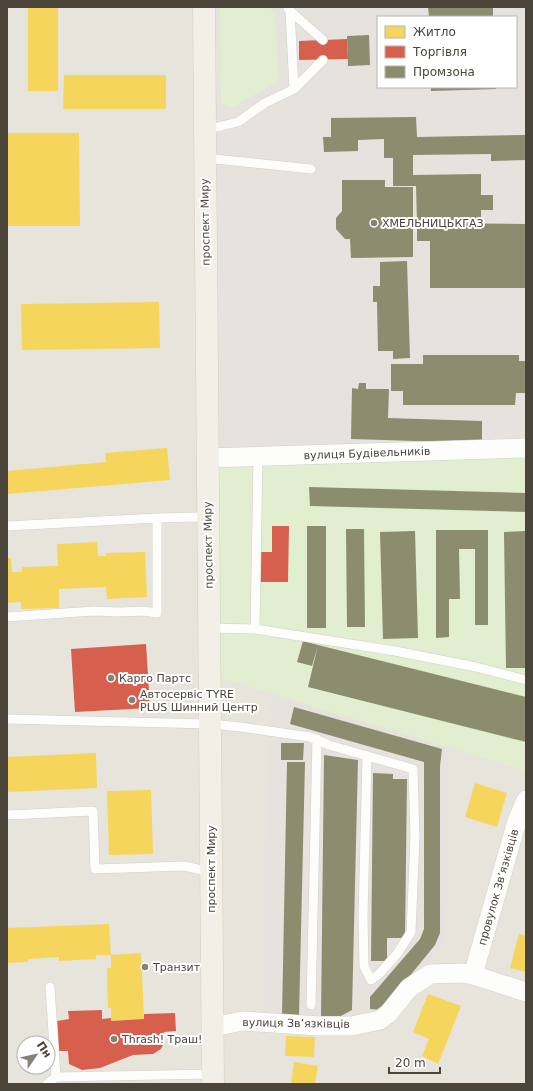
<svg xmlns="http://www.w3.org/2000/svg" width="533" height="1091" viewBox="0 0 533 1091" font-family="'DejaVu Sans',sans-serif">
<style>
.residential{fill:#e7e4dc;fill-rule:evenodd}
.industrial{fill:#e6e2de;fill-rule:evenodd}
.green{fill:#e1eecf}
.homes{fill:#f6d55c}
.shops{fill:#d6604d}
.industry{fill:#8c8c6e}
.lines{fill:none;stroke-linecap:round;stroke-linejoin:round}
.service-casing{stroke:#d2d0cb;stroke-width:10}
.minor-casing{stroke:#d2d0cb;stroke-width:20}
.primary-casing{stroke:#d6cebb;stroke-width:23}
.service{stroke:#fdfdfc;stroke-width:9}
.minor{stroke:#fdfdfc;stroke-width:19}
.primary{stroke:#f2efe6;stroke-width:22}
.poi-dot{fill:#868178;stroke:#fff;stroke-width:1.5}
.labels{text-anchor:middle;stroke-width:4;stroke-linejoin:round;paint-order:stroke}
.street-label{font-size:11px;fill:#4b4439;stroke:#fff}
.poi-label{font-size:11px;fill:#4b4439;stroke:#fff;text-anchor:start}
</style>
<rect width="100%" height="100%" fill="#f4f2ee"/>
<!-- residential -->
<path class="residential" d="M 7,7 L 196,7 L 205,1084 L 7,1084 ZM 24,1043 L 48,1043 L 48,1067 L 24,1067 Z
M 217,677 L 526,763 L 526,1084 L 221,1084 Z"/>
<!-- industrial -->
<path class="industrial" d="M 211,7 L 526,7 L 526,455 L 215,465 ZM 378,17 L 516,17 L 516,87 L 378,87 Z
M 270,696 L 446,747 L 445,943 L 382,1012 L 353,1019 L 263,1014 Z"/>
<!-- green -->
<path class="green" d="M 220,7 L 269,7 L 275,15 L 279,80 L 232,108 L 221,103 Z
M 526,455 L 526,771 L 217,677 L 215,465 Z"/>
<!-- homes -->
<path class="homes" d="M 28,7 L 58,7 L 58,91 L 28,91 Z
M 64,75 L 166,75 L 166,109 L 63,109 Z
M 7,133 L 79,133 L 80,226 L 7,226 Z
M 159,302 L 160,348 L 22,350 L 21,304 Z
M 167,448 L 170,480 L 7,494 L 7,471 L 106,462 L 105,453 Z
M 97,542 L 98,556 L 106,556 L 106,553 L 145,552 L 147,597 L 107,599 L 106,587 L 59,589 L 59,608 L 21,609 L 21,602 L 7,603 L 7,558 L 11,558 L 12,572 L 22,572 L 22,567 L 58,566 L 57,544 Z
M 96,753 L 97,788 L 7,792 L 7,757 Z
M 475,783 L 507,793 L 497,827 L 465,817 Z
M 151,790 L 153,854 L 109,855 L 107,791 Z
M 109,924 L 111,955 L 141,953 L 144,1019 L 111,1021 L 111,1008 L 108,1008 L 107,968 L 111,968 L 111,955 L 96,955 L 96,959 L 59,961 L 59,957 L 28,959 L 28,962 L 7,963 L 7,928 Z
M 519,934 L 526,936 L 526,972 L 510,968 Z
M 428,994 L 461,1006 L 438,1064 L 422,1056 L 429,1039 L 413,1032 Z
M 286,1036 L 315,1037 L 314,1057 L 285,1056 Z
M 294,1062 L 318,1066 L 315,1084 L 291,1084 Z"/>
<!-- shops -->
<path class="shops" d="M 347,39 L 348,59 L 299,60 L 299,41 Z
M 272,526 L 289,526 L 288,582 L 260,582 L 261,552 L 272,552 Z
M 146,644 L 150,708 L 75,712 L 71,649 Z
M 102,1010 L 102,1019 L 111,1018 L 111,1021 L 144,1019 L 144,1014 L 175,1013 L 176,1031 L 164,1032 L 163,1045 L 161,1049 L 153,1054 L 133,1055 L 100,1068 L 82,1070 L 69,1064 L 68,1051 L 58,1051 L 57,1021 L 69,1019 L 68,1011 Z"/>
<!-- industry -->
<path class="industry" d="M 428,7 L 493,7 L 493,17 L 429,17 Z
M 369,35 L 370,65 L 348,66 L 347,36 Z
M 431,87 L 496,87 L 496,89 L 431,91 Z
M 416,117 L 417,137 L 526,135 L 526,160 L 491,161 L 491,154 L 413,155 L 413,175 L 481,174 L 481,195 L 493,195 L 493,210 L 481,210 L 481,222 L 417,223 L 416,186 L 393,186 L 393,158 L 384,158 L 384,139 L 358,140 L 358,151 L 324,152 L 323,137 L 331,137 L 331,118 Z
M 342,180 L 385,180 L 385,187 L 413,187 L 413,257 L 351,258 L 350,239 L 345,239 L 336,229 L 336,218 L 342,211 Z
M 417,223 L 526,224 L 526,288 L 430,288 L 430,241 L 417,241 Z
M 407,261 L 410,358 L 393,359 L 393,351 L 378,351 L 377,302 L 373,302 L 373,286 L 380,286 L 380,262 Z
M 423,355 L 519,355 L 519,361 L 526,361 L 526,393 L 516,393 L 515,405 L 403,405 L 403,391 L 391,391 L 391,364 L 423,364 Z
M 359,383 L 366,383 L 366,389 L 389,389 L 388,418 L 482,421 L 482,443 L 351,439 L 352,388 L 358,389 Z
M 309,487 L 526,493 L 526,512 L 310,506 Z
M 307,526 L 326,526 L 326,628 L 307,628 Z
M 346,529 L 364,529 L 365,627 L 347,627 Z
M 436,530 L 488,530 L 488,625 L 475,625 L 475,549 L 459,549 L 460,599 L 449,599 L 449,637 L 436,638 Z
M 415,531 L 418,638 L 383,639 L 380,532 Z
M 526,531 L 526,668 L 506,668 L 504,532 Z
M 303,641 L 318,645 L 312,666 L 297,662 Z
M 318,645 L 526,697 L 526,742 L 308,687 Z
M 294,707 L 442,749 L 440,766 L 440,933 L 435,945 L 382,1010 L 370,1009 L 370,997 L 420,939 L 424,929 L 424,762 L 290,724 Z
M 281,743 L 304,743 L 303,760 L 281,760 Z
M 324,755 L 358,760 L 352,1010 L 337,1018 L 321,1018 Z
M 287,762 L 305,762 L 299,1015 L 282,1016 Z
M 373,773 L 393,774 L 393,779 L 407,779 L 405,938 L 387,938 L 387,961 L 371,961 Z"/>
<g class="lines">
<defs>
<path id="service" d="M 288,9 L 323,40
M 290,10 L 294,89
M 205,130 L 238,122 L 265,103 L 294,89 L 323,60
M 205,158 L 311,169
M 7,526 L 157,518 L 197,517 L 208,520
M 7,617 L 94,611 L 118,612 L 144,611 L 157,613 L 157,518
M 209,628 L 255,629 L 395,651 L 476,667 L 526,680
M 255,629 L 258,456
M 7,719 L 210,724 L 241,727 L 310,737 L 329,745 L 413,769 L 415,837 L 411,932 L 397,954 L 379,974 L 371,980 L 364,966 L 363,917 L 367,756
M 7,815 L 93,811 L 95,869 L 184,866 L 211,872
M 311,1005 L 317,739
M 56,1077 L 213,1074
M 47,1084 L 56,1077 L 50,987"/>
<path id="minor" d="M 208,458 L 526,448
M 473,975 L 517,821 L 526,800
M 212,1027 L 243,1021 L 319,1026 L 352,1026 L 380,1020 L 389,1013 L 409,988 L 430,974 L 463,973 L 473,975 L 526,992"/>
<path id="primary" d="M 204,7 L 213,1084"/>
</defs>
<!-- service casing -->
<use href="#service" class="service-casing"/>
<!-- minor casing -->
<use href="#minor" class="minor-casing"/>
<!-- primary casing -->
<use href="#primary" class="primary-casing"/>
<!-- service -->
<use href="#service" class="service"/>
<!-- minor -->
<use href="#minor" class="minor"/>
<!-- primary -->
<use href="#primary" class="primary"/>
</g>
<!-- markers -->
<g class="poi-dot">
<circle cx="374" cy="223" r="4"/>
<circle cx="111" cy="678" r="4"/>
<circle cx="132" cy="700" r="4"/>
<circle cx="145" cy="967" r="4"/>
<circle cx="114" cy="1039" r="4"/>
</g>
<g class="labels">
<!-- street labels -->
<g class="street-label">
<text transform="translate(205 222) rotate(-91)" y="4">проспект Миру</text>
<text transform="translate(367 453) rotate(-2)" y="4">вулиця Будівельників</text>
<text transform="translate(208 545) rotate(-91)" y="4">проспект Миру</text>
<text transform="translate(211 869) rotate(-90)" y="4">проспект Миру</text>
<text transform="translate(498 887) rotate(-74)" y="4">провулок Звʼязківців</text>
<text transform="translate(296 1023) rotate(1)" y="4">вулиця Звʼязківців</text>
</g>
<!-- poi labels -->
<g class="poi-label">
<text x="382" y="227">ХМЕЛЬНИЦЬКГАЗ</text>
<text x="119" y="682">Карго Партс</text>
<text x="140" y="698">Автосервіс TYRE<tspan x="140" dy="13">PLUS Шинний Центр</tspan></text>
<text x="153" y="971">Транзит</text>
<text x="122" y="1043">Thrash! Траш!</text>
</g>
</g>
<!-- border -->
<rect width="533" height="1091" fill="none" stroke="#4b4439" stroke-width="16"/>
<!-- legend -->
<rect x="377" y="16" width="140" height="72" fill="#ffffff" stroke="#b7b4b0"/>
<rect x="385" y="26" width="20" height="12" fill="#f6d55c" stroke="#b7b4b0"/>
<text x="413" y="36" font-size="12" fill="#4b4439">Житло</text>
<rect x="385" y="46" width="20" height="12" fill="#d6604d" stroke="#b7b4b0"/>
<text x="413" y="56" font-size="12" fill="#4b4439">Торгівля</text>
<rect x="385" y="66" width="20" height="12" fill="#8c8c6e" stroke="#b7b4b0"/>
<text x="413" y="76" font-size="12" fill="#4b4439">Промзона</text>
<!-- north arrow -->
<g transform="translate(36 1055) rotate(56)"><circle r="19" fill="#ffffff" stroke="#b7b4b0"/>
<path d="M0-3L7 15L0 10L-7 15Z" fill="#868178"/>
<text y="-6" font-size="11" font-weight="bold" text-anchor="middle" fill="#4b4439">Пн</text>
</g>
<!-- scale -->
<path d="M389 1067v6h51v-6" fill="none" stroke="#4b4439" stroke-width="2"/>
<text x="395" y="1067" font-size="12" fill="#4b4439" stroke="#ffffff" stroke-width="3" paint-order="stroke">20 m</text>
</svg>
